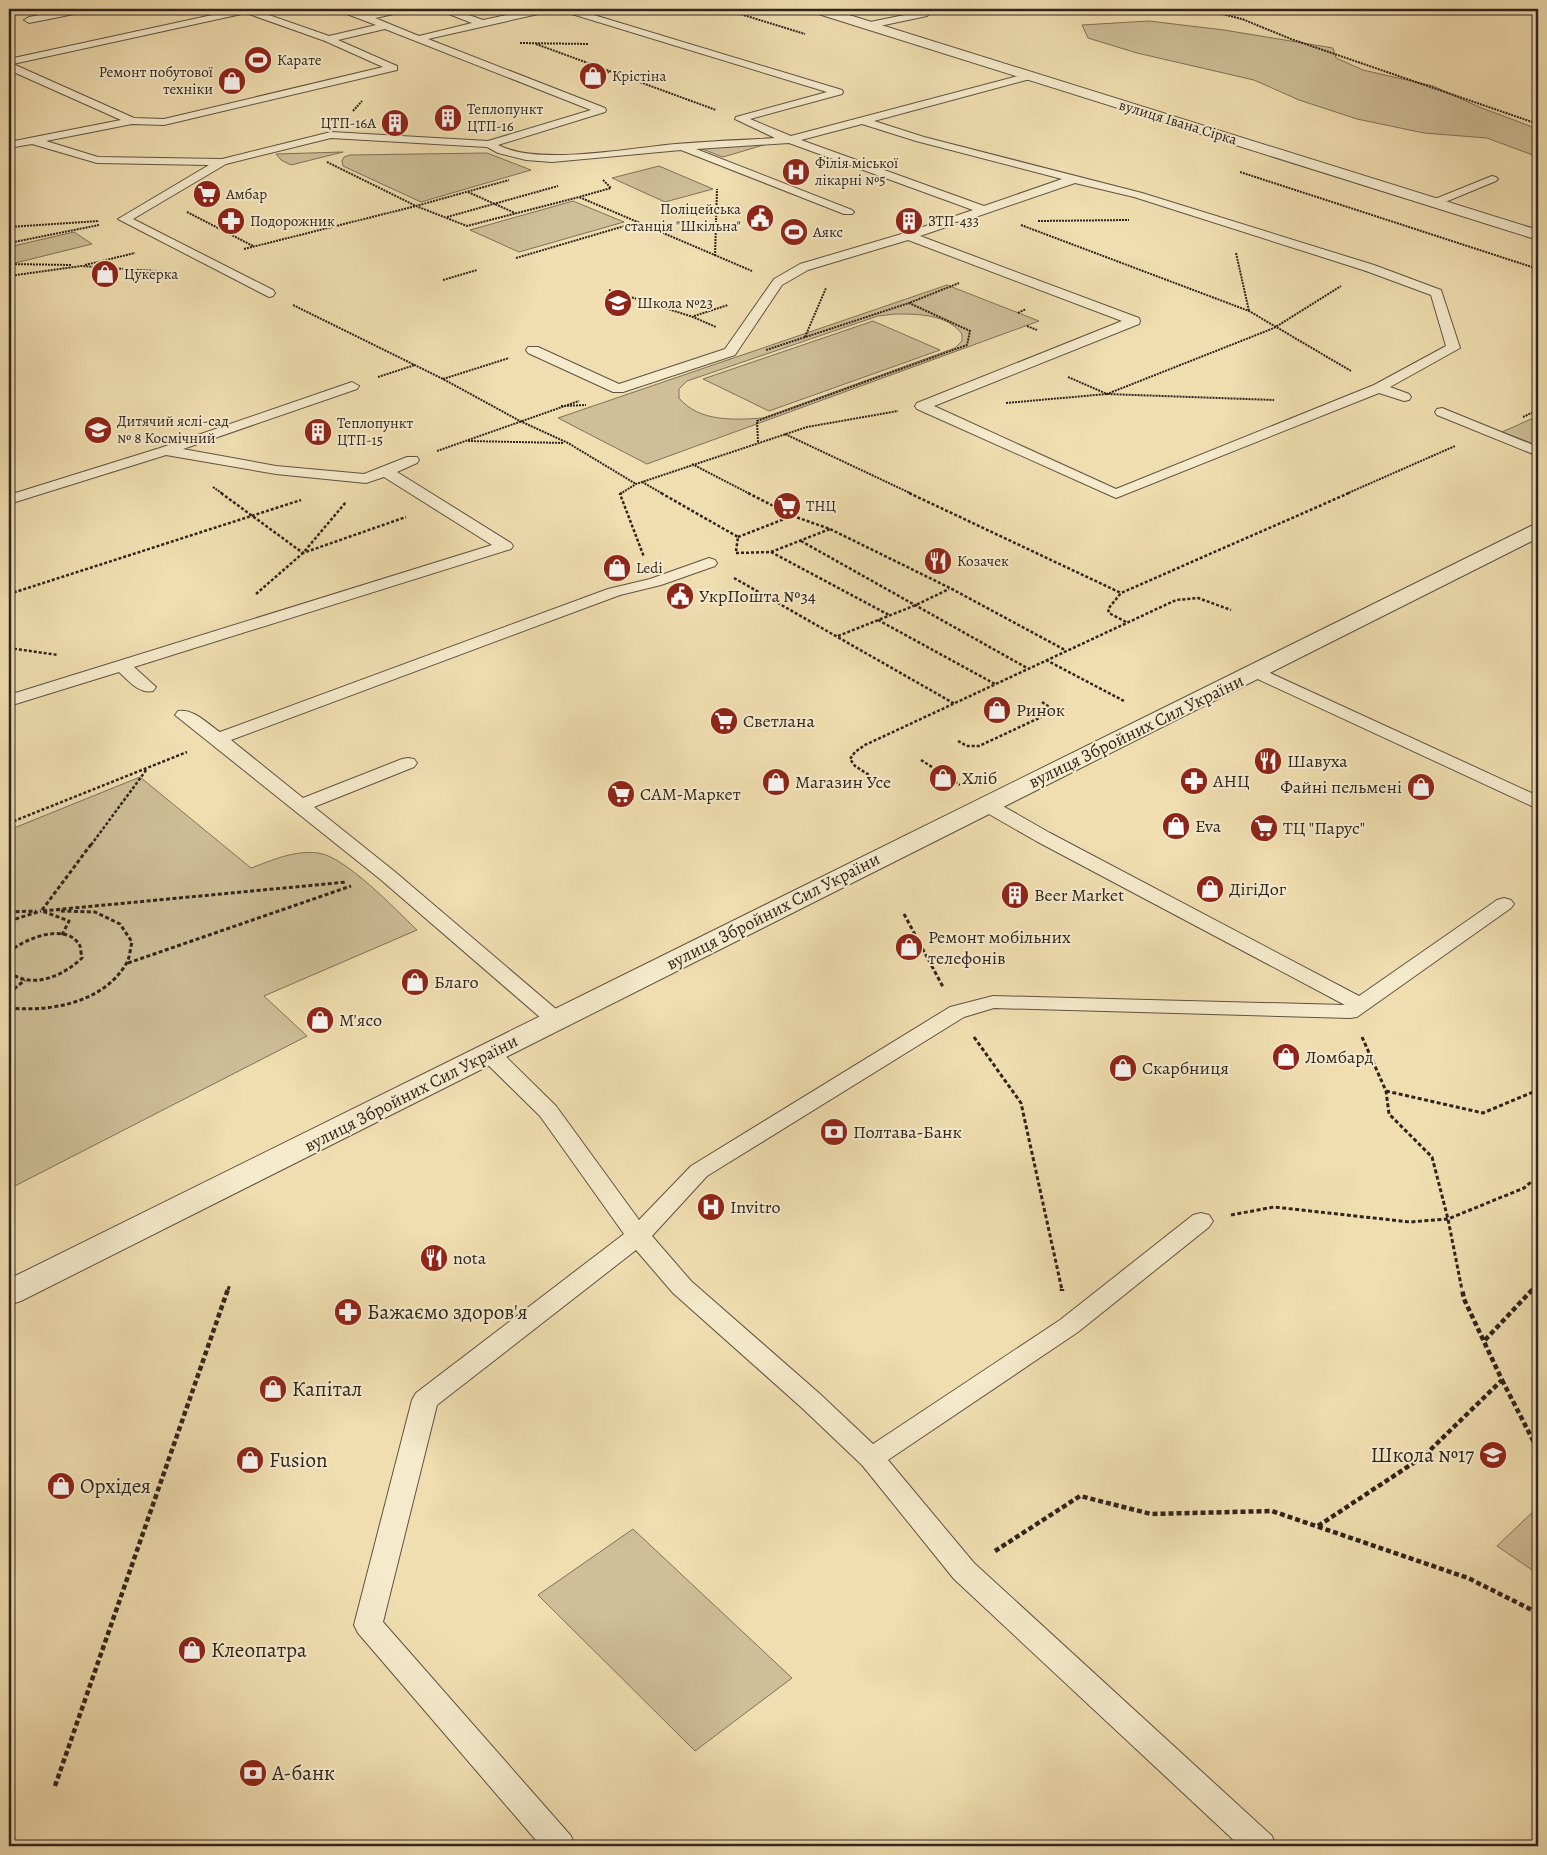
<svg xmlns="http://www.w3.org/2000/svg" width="1547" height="1855" viewBox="0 0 1547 1855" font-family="Alegreya,serif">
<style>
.green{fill:#cfbe97;stroke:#80715a;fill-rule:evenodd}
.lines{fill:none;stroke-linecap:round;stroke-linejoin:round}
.service-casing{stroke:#605242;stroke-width:2}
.tertiary-casing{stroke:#605242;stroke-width:2}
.path-far3{stroke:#30241e;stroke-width:2;stroke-dasharray:2 1;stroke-linecap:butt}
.path-far2{stroke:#30241e;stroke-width:2.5;stroke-dasharray:3 2;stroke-linecap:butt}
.path-far1{stroke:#30241e;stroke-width:3;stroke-dasharray:4 2.5;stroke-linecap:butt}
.path{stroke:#30241e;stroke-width:4.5;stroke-dasharray:5 3;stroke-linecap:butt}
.service{fill:#f5eacc;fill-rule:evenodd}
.tertiary{fill:#f5eacc;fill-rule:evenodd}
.labels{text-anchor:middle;stroke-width:4;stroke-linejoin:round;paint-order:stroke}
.far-poi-label{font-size:15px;fill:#30241e;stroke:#f5eacc;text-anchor:start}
.far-street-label{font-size:15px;fill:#30241e;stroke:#f5eacc}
.poi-label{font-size:18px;fill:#30241e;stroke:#f5eacc;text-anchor:start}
.street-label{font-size:18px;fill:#30241e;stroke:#f5eacc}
.near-poi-label{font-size:21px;fill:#30241e;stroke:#f5eacc;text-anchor:start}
</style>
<rect width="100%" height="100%" fill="#f0deb0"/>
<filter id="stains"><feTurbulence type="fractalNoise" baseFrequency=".004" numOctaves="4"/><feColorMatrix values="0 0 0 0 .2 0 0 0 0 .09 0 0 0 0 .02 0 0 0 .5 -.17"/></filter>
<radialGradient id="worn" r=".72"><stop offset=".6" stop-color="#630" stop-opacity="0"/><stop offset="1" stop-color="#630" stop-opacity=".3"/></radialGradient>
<!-- green -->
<path class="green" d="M 1149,21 L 1224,30 L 1333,48 L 1336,58 L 1363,70 L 1433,86 L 1479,107 L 1538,129 L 1538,157 L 1487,138 L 1424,133 L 1357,119 L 1299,100 L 1254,80 L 1137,53 L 1088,38 L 1082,25 Z
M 767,144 L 723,157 L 697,147 Z
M 343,152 L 291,165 L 281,160 L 276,154 Z
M 487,153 L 531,170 L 421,202 L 343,166 L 342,161 L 344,157 L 350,155 Z
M 659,166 L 713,189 L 665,202 L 612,178 Z
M 573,201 L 624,222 L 519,252 L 470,230 Z
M 74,232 L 92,244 L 15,263 L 9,258 L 9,247 Z
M 947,285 L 1039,321 L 647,464 L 558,418 ZM 895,314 C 918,314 947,314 962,334 L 962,341 L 955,348 L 763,418 C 734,420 699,422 679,398 L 679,389 L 687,381 L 878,316 Z
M 873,321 L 940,350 L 769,411 L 703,379 Z
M 1538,416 L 1538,442 L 1534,444 L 1502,432 Z
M 140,777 L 251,868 C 273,860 294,850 318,853 C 345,856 396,910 417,930 L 264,996 L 307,1036 L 9,1189 L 9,830 Z
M 1538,1507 L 1538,1574 L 1497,1546 Z
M 633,1529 L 792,1678 L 695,1751 L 538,1595 Z"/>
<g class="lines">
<defs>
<path id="service" d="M 71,9 L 89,9 L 84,12 L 29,23 L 24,20 L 29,17 Z
M 240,9 L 252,9 L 329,36 L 376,25 L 339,11 L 337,9 L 350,9 L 366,14 L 392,9 L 410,9 L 408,11 L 375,18 L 419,36 L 472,23 L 441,11 L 439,9 L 452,9 L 483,20 L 535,9 L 552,9 L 547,12 L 428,39 L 605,108 L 606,110 L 605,112 L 498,145 C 538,166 630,148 676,144 C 709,141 742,140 775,138 L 735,119 L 736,117 L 827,92 L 562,11 L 560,9 L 574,9 L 842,90 L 843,92 L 842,94 L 750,119 L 791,136 L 1026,74 L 1034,74 L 1034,78 L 874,121 L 924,137 L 1142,193 L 1374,265 L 1441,290 L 1460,348 L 1390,387 L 1409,394 L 1411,397 L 1409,400 L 1404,401 L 1379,393 L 1116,498 L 917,409 L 915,406 L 917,403 L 1122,321 L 908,240 L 808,270 L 782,285 L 735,355 L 623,392 L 613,392 L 528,353 L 526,350 L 528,347 L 538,347 L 619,384 L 725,349 L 774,279 L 800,264 L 905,233 L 973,210 L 789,143 L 696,149 L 852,210 L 854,212 L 852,214 L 844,214 L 681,150 L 552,162 L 526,160 L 498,153 L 487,147 L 331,138 L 226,164 L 133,219 L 273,290 L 275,293 L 273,296 L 269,297 L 118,219 L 209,165 L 97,163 L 32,144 L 9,148 L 9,142 L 121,120 L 9,70 L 9,59 ZM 246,13 L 325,41 L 383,67 L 164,119 L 134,118 L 13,64 ZM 385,29 L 591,110 L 488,141 L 331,132 L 222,159 L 98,157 L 46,141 L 132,124 L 164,125 L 397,70 L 397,66 L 338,40 ZM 862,124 L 916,141 L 1062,179 L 984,206 L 801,140 ZM 1075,183 L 1134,197 L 1366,271 L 1431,295 L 1446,346 L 1374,385 L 1116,489 L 934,406 L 1139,324 L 1140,321 L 1139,318 L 920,236 Z
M 924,11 L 929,14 L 927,16 L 870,28 L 865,25 L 870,22 Z
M 1492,176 L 1496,177 L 1498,179 L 1496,181 L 1438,205 L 1430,205 L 1428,203 L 1430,201 Z
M 352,382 L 359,386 L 357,389 L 183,449 L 276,466 L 364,474 L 407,457 L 417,457 L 419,460 L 417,463 L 397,472 L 511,543 L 513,546 L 511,549 L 134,667 L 156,687 L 153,691 C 139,694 129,681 119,672 L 9,706 L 9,695 L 492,545 L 384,477 L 366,483 L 276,474 L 166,455 L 9,504 L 9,495 L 160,448 Z
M 1442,408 L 1538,447 L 1538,456 L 1437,415 L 1435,412 L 1437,409 Z
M 709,558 L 715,560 L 717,563 L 715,566 L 661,585 L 620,595 L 231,740 L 303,798 L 402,759 L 408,758 L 414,759 L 417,763 L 414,767 L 314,807 L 394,871 L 563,1015 L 567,1020 L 563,1025 L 556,1027 L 549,1025 L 380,879 L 175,715 L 178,711 C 193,708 208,724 220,732 L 608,589 L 650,579 Z
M 1255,666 L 1538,796 L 1538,809 L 1249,675 L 1246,671 L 1249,667 Z
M 987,799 L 994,801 L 1050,833 L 1359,996 L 1497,900 L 1504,898 L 1511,900 L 1514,904 L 1511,908 L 1357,1017 L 1350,1018 L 994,1008 L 964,1017 L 707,1176 L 652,1236 L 691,1281 L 820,1394 L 873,1444 L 1060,1320 L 1193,1215 L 1201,1213 L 1209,1215 L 1213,1221 L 1209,1227 L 1078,1332 L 888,1460 L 974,1563 L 1272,1836 L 1276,1846 L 1240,1846 L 954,1579 L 862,1465 L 802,1408 L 673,1293 L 636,1250 L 437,1405 L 383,1622 L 571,1836 L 575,1846 L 541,1846 L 358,1633 L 354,1625 L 412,1400 L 416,1393 L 624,1234 L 540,1116 L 482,1059 L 479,1054 L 482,1049 L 490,1047 L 498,1049 L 556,1106 L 639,1220 L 691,1166 L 950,1007 L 993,996 L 1345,1005 L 1036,841 L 980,809 L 978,805 L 980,801 Z"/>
<path id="tertiary" d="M 811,9 L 830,9 L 1538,230 L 1538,240 L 812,12 Z
M 1538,524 L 1538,538 L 21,1301 L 9,1305 L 9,1279 L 1531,526 Z"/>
</defs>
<!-- service casing -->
<use href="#service" class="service-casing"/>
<!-- tertiary casing -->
<use href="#tertiary" class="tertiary-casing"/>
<!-- path-far3 -->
<path class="path-far3" d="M 724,9 L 805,34
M 1202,9 L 1242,19 L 1291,39 L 1538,124
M 520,43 L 589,44
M 536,44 L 716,110
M 593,76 L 609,72
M 353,111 L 362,101
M 327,162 L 416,206 L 467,226 L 579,197
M 1240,172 L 1538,269
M 603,180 L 611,188 L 579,197 L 752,271
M 468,192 L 515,213
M 187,212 L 253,246
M 447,217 L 558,186
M 1038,221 L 1129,220
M 1021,225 L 1249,311 L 1351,371
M 9,227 L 99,221
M 9,243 L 99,225
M 244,249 L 416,206 L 509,180
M 1236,253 L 1249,311
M 715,256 L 717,189
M 516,258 L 638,222
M 9,264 L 71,265
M 85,265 L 135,253
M 9,276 L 81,266 L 170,272
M 443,280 L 477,270
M 609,290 L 693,317 L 716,327
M 293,305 L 443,379 L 520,421 L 568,443 L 636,484
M 1018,313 L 1026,309
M 694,316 L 728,305
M 1027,326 L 1037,330
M 805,337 L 826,288
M 766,350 L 909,303
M 378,377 L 415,365
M 1068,377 L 1107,394 L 1274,328 L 1341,286
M 443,379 L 509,358
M 1006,403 L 1107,394 L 1274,400
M 561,406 L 586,405
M 1523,417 L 1538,410
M 785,434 L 912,494
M 468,441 L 564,443
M 758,442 L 757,421 L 967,345 L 970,331 L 909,303 L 959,283
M 437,451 L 579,401
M 692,464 L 750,494
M 642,482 L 663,494
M 213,487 L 223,494
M 620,494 L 636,484 L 807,427 L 898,411
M 1346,494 L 1455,446"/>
<!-- path-far2 -->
<path class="path-far2" d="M 221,493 L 303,553 L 406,517
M 622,493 L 620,494 L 644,557
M 661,493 L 738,537 L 736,551
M 748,493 L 793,516 L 830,529 L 950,588 L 1065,650
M 909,493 L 1121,593
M 738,537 L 792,516
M 801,541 L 1027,668
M 771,552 L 889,615
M 736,553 L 771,552 L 830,529
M 734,578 L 955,704
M 9,594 L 301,500
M 256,594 L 303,553 L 346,502
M 878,620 L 995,684
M 1126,622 L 1109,613 L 1108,609 L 1121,593 L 1349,493
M 838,636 L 916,605 L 949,589
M 9,648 L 58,655
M 1046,660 L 1124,701
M 958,741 L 967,746 L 979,746 L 1052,712 L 1052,709 L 1042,702
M 921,760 L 960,785
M 877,780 L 855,766 L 850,759 L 855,752 L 865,745 L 1176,600 L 1198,598 L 1231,610
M 9,823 L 187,752
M 91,845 L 147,769"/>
<!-- path-far1 -->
<path class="path-far1" d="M 42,910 L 92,843
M 9,912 L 36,911
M 904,914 L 943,987
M 9,921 L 41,911
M 62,935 L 69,921 L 42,911 L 347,882
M 9,952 C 24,939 67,921 80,946 C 81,949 81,955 82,958 C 63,976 32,990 9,972
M 128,963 L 351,886
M 9,993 L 25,980
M 9,1008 C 50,1012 103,1003 126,964 C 130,958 130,949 132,942 L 120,924 L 95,912 L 58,911
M 974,1037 L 1021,1103 L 1062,1290
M 1362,1037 L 1386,1091 L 1389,1114 L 1432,1157 L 1448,1219 L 1462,1290
M 1386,1091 L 1483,1113 L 1538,1090
M 1231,1215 L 1274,1207 L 1410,1222 L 1448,1219 L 1524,1188 L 1538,1176
M 228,1290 L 230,1284
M 1532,1290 L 1538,1284"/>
<!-- path -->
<path class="path" d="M 1062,1289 L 1062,1291
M 1485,1340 L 1533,1289
M 1502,1380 L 1538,1450
M 1318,1526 L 1424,1456 L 1502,1380 L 1464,1299 L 1462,1289
M 995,1551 L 1080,1496 L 1151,1514 L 1272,1511 L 1468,1578 L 1538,1613
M 55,1786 L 228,1289"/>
<!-- service -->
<use href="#service" class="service"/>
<!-- tertiary -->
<use href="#tertiary" class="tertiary"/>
</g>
<!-- icons -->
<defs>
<symbol id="stadium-disc" viewBox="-11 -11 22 22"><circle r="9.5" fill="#8f2418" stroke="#f5eacc"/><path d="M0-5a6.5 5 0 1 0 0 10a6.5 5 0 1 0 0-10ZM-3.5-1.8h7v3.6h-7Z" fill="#fff"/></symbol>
<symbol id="shop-disc" viewBox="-11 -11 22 22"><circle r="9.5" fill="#8f2418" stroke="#f5eacc"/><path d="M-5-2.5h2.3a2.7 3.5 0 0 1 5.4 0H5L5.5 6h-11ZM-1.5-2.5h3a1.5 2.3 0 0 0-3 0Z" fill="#fff"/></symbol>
<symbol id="building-disc" viewBox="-11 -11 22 22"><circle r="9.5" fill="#8f2418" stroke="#f5eacc"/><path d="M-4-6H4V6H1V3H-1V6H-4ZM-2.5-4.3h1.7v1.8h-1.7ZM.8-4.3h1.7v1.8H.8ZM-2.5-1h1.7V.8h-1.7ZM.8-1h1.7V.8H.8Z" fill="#fff"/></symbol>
<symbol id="hospital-disc" viewBox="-11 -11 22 22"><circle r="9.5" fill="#8f2418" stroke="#f5eacc"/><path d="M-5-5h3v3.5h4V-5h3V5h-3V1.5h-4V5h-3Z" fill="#fff"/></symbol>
<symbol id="supermarket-disc" viewBox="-11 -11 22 22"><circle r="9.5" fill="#8f2418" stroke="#f5eacc"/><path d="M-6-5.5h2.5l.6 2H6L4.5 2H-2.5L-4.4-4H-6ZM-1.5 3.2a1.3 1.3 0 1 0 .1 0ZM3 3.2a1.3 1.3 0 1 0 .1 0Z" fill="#fff"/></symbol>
<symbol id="civic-disc" viewBox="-11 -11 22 22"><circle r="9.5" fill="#8f2418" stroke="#f5eacc"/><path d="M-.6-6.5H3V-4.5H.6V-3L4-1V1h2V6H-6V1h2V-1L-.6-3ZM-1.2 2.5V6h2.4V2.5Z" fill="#fff"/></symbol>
<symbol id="pharmacy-disc" viewBox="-11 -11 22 22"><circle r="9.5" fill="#8f2418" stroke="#f5eacc"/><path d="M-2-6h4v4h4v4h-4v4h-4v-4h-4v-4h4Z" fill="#fff"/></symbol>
<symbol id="school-disc" viewBox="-11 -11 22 22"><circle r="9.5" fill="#8f2418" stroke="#f5eacc"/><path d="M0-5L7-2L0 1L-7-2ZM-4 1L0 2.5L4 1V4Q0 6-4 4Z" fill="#fff"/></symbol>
<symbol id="restaurant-disc" viewBox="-11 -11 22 22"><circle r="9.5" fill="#8f2418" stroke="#f5eacc"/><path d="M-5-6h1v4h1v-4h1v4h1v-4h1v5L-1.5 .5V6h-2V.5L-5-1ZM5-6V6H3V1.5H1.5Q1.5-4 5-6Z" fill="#fff"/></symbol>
<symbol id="bank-disc" viewBox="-11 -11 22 22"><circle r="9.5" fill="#8f2418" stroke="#f5eacc"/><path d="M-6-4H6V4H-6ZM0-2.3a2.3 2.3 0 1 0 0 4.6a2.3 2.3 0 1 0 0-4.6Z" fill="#fff"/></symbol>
</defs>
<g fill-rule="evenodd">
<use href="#stadium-disc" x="242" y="44" width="32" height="32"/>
<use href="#shop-disc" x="577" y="60" width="32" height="32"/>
<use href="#shop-disc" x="216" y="65" width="32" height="32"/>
<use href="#building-disc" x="432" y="102" width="32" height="32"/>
<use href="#building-disc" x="379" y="107" width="32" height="32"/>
<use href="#hospital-disc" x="780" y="156" width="32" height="32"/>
<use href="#supermarket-disc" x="191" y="178" width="32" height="32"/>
<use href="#civic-disc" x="744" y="202" width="32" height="32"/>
<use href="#pharmacy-disc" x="215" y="205" width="32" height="32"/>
<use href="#building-disc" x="893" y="205" width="32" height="32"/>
<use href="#stadium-disc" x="778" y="216" width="32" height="32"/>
<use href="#shop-disc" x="89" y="258" width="32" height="32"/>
<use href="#school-disc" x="602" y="287" width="32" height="32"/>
<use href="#school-disc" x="82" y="414" width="32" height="32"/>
<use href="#building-disc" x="302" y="416" width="32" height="32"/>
<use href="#supermarket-disc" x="771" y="490" width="32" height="32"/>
<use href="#restaurant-disc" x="922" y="545" width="32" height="32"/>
<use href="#shop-disc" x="601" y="552" width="32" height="32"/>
<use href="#civic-disc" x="664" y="580" width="32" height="32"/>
<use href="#shop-disc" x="981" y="694" width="32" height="32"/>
<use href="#supermarket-disc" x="708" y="705" width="32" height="32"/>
<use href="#restaurant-disc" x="1252" y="745" width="32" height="32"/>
<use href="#shop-disc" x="927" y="762" width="32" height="32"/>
<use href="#pharmacy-disc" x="1178" y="765" width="32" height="32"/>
<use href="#shop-disc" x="760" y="766" width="32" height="32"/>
<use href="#shop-disc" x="1405" y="771" width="32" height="32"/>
<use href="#supermarket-disc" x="605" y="778" width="32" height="32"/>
<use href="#shop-disc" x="1160" y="810" width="32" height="32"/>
<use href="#supermarket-disc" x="1248" y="812" width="32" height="32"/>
<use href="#shop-disc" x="1194" y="873" width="32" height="32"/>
<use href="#building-disc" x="999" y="879" width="32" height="32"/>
<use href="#shop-disc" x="893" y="931" width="32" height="32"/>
<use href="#shop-disc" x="399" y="966" width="32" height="32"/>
<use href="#shop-disc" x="304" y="1004" width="32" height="32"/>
<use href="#shop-disc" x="1270" y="1041" width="32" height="32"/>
<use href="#shop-disc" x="1107" y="1052" width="32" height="32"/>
<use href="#bank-disc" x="818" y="1116" width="32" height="32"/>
<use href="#hospital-disc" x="695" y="1191" width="32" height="32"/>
<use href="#restaurant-disc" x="418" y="1242" width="32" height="32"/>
<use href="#pharmacy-disc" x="332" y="1296" width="32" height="32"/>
<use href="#shop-disc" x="257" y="1373" width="32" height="32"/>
<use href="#school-disc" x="1477" y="1439" width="32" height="32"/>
<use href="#shop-disc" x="234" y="1444" width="32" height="32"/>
<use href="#shop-disc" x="45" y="1470" width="32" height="32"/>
<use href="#shop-disc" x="176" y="1634" width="32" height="32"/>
<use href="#bank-disc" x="237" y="1757" width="32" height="32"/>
</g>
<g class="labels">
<!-- far-poi labels -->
<g class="far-poi-label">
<text x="277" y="65">Карате</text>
<text x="213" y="77" text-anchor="end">Ремонт побутової<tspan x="213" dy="17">техніки</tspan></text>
<text x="612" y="81">Крістіна</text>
<text x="467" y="114">Теплопункт<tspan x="467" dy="17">ЦТП-16</tspan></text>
<text x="376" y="128" text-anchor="end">ЦТП-16А</text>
<text x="815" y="168">Філія міської<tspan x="815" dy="17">лікарні №5</tspan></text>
<text x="226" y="199">Амбар</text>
<text x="741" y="214" text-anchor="end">Поліцейська<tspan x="741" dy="17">станція "Шкільна"</tspan></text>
<text x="250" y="226">Подорожник</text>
<text x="928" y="226">ЗТП-433</text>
<text x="813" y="237">Аякс</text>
<text x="124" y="279">Цукерка</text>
<text x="637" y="308">Школа №23</text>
<text x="117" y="426">Дитячий яслі-сад<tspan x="117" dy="17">№ 8 Космічний</tspan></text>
<text x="337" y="428">Теплопункт<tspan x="337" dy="17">ЦТП-15</tspan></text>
<text x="806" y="511">ТНЦ</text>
<text x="957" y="566">Козачек</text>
<text x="636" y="573">Ledi</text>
</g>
<!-- far-street labels -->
<g class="far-street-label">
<text transform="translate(1178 122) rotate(17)" y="5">вулиця Івана Сірка</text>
</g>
<!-- poi labels -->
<g class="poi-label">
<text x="699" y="602">УкрПошта №34</text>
<text x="1016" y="716">Ринок</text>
<text x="743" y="727">Светлана</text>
<text x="1287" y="767">Шавуха</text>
<text x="962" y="784">Хліб</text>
<text x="1213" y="787">АНЦ</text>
<text x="795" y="788">Магазин Усе</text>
<text x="1402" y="793" text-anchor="end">Файні пельмені</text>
<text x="640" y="800">САМ-Маркет</text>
<text x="1195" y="832">Eva</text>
<text x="1283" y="834">ТЦ "Парус"</text>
<text x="1229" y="895">ДігіДог</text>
<text x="1034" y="901">Beer Market</text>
<text x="928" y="943">Ремонт мобільних<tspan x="928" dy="21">телефонів</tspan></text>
<text x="434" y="988">Благо</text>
<text x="339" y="1026">М'ясо</text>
<text x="1305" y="1063">Ломбард</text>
<text x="1142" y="1074">Скарбниця</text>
<text x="853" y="1138">Полтава-Банк</text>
<text x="730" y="1213">Invitro</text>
<text x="453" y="1264">nota</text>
</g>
<!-- street labels -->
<g class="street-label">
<text transform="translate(1136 731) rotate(-26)" y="6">вулиця Збройних Сил України</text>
<text transform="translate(773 911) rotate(-27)" y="6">вулиця Збройних Сил України</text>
<text transform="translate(411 1093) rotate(-27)" y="6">вулиця Збройних Сил України</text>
</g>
<!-- near-poi labels -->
<g class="near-poi-label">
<text x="367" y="1319">Бажаємо здоров'я</text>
<text x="292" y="1396">Капітал</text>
<text x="1474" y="1462" text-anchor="end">Школа №17</text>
<text x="269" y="1467">Fusion</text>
<text x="80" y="1493">Орхідея</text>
<text x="211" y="1657">Клеопатра</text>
<text x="272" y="1780">А-банк</text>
</g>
</g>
<!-- margin -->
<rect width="1547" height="1855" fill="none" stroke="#f0deb0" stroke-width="30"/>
<rect x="10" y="10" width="1527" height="1835" fill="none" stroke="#30241e" stroke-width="2.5"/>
<rect x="15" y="15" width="1517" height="1825" fill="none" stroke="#30241e"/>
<rect width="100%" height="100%" filter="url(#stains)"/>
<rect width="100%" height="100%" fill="url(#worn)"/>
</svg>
